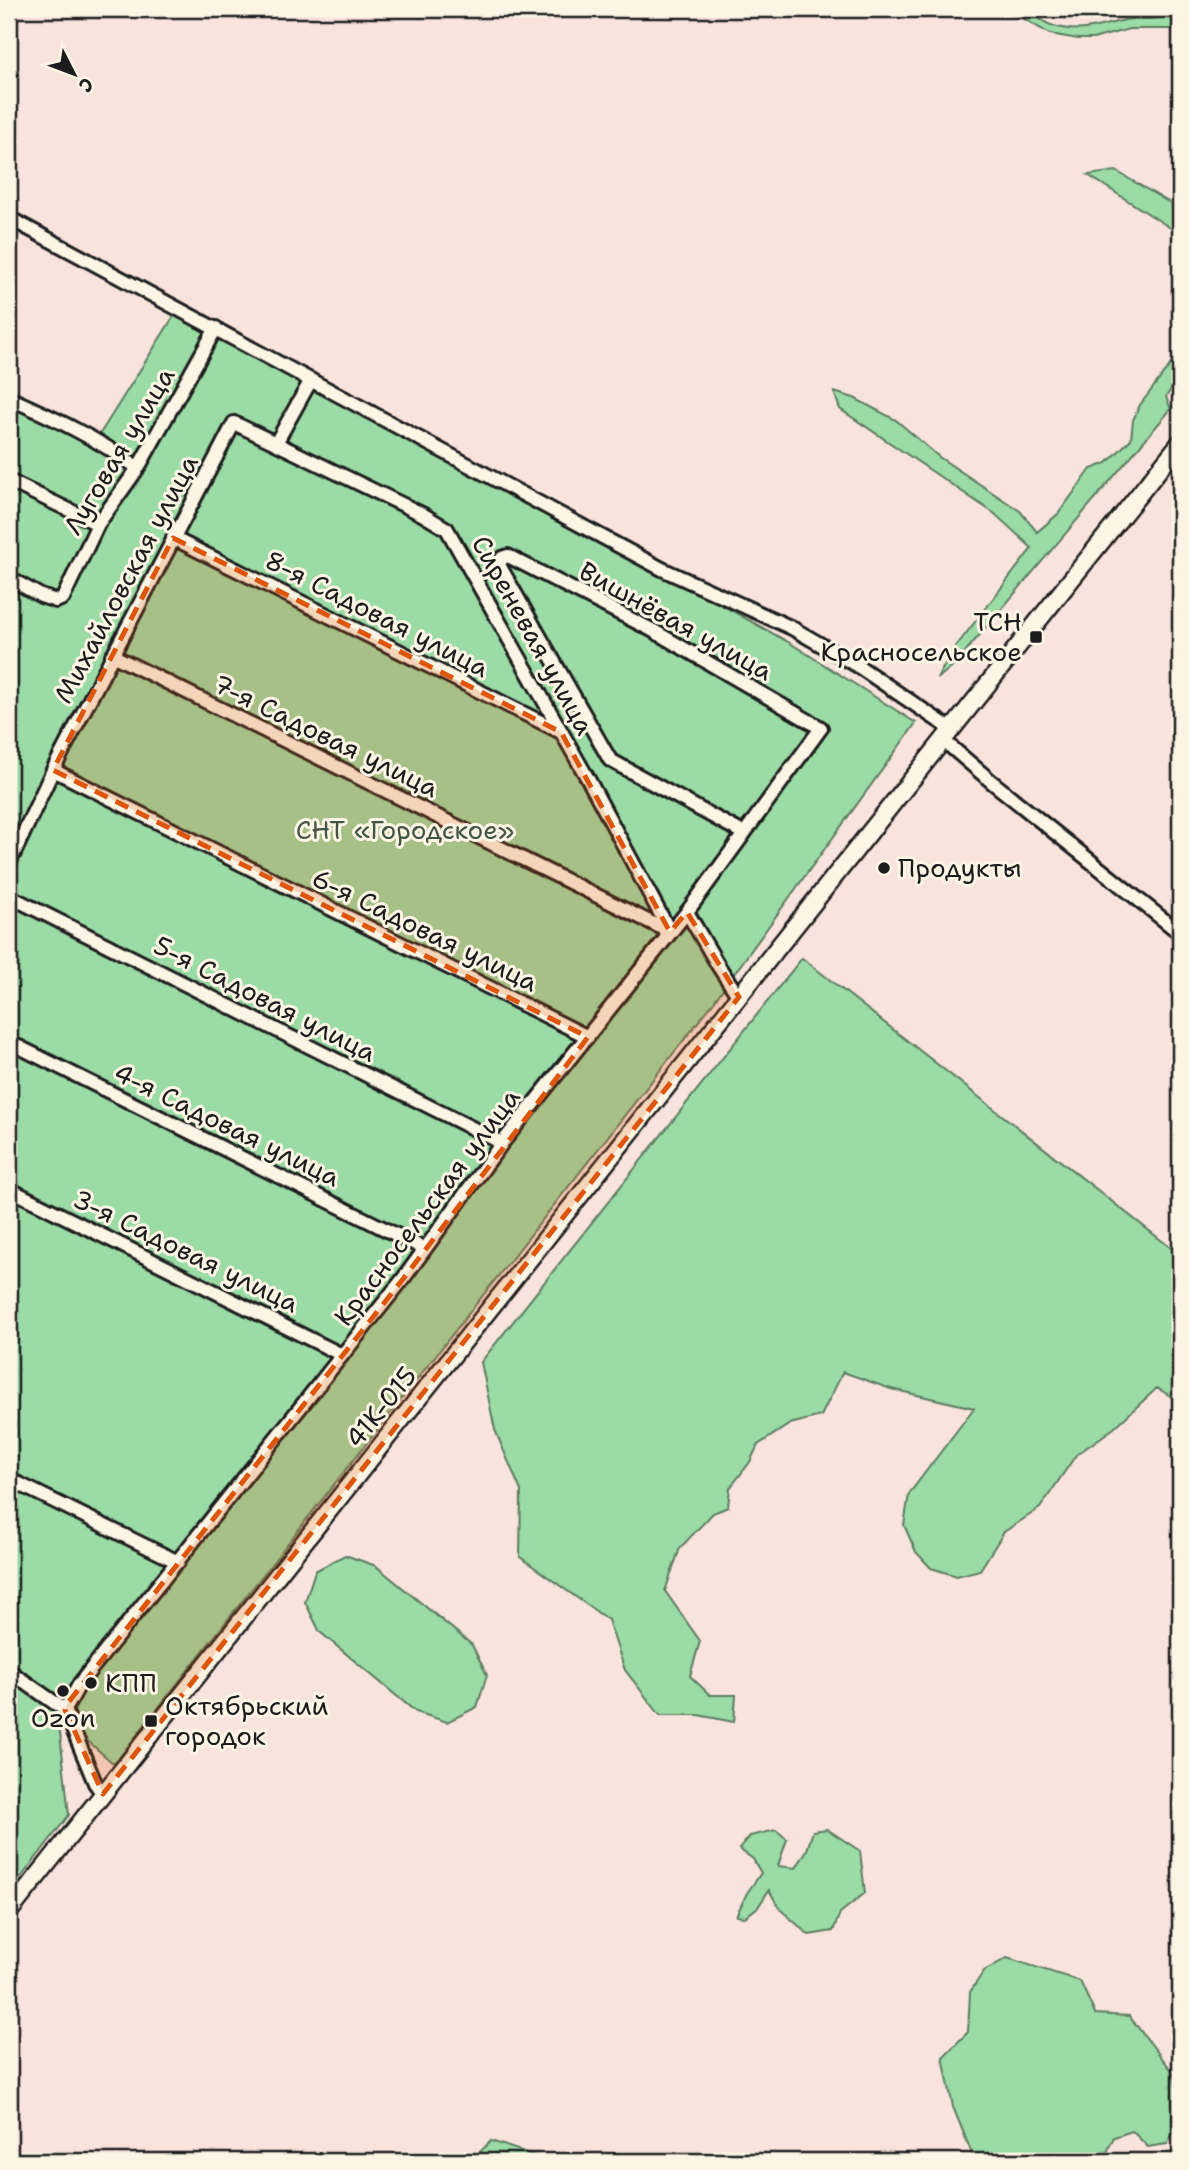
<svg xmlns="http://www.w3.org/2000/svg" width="1189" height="2170" viewBox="0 0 1189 2170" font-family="'Shantell Sans',sans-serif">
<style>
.green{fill:#9adba6;stroke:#5b7c61;stroke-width:2}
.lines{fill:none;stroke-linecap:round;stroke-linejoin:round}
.minor-casing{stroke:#1c1c1c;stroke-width:18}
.secondary-casing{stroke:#1c1c1c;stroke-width:21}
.minor{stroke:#fcf5e5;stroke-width:12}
.secondary{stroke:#fcf5e5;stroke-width:16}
.marked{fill:#de560d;fill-opacity:0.2;stroke:#de560d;stroke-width:5;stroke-dasharray:14 9;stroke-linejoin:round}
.poi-dot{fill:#1c1c1c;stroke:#fcf5e5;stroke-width:2.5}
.labels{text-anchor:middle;stroke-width:6;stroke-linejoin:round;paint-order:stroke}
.street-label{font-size:26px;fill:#1c1c1c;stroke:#fcf5e5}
.poi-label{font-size:26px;fill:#1c1c1c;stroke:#fcf5e5;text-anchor:start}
.park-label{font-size:26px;fill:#425545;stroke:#fcf5e5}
</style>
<rect width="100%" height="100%" fill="#f9e3dd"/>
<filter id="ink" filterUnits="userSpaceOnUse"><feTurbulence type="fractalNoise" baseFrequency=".0143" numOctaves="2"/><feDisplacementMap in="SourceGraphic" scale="14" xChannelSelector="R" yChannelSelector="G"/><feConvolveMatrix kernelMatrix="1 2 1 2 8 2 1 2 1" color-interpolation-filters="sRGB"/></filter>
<g filter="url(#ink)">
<!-- green -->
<path class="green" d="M 1007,9 C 1012,9 1018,8 1023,9 C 1033,11 1041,22 1051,25 C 1085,36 1100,24 1131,19 C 1149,16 1155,25 1171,9 L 1180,9 L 1180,31 L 1177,29 L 1129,29 L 1093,39 L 1078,39 L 1050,34 Z
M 1116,171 L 1180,209 L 1180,234 L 1088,175 Z
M 177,311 L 531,499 L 790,643 L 916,723 L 710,1007 L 114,1764 L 58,1715 L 69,1815 L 9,1893 L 9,405 L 93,445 Z
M 1180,352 L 1180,375 L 1166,397 L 1171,409 L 955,664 L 937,679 L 951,653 L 1032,548 L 995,514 L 840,409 L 834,392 L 854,398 L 896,420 L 939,457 L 1020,511 L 1037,532 L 1058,514 L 1091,469 L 1107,463 L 1131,439 L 1133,420 L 1140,405 Z
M 802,958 L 1180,1255 L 1180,1402 L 1157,1388 L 1114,1428 L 1076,1455 L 1040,1508 L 1004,1532 L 980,1570 L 957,1576 L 931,1568 L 916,1552 L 904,1525 L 909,1494 L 974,1408 L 891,1389 L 843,1372 L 821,1416 L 790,1424 L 758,1445 L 750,1462 L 730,1488 L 728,1507 L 713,1513 L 680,1548 L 665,1591 L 700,1641 L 690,1676 L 710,1695 L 736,1695 L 734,1722 L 698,1715 L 660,1715 L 625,1670 L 608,1620 L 520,1557 L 521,1491 L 495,1430 L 481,1362 Z
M 345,1555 L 376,1566 L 472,1645 L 487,1675 L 477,1707 L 447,1722 L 416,1712 L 320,1632 L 305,1602 L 315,1571 Z
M 827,1829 L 860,1851 L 865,1893 L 840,1913 L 833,1931 L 809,1935 L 780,1909 L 769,1890 L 758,1907 L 745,1917 L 736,1916 L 747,1893 L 761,1873 L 753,1859 L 739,1849 L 750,1836 L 776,1830 L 787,1839 L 778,1866 L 796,1868 L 807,1850 L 813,1831 Z
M 1007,1958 L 1080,1981 L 1095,2014 L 1129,2016 L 1173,2072 L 1180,2109 L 1180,2121 L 1167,2144 L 1148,2147 L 1132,2131 L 1114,2137 L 1103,2161 L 975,2161 L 953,2107 L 943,2057 L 968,2032 L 970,1992 L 984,1971 Z
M 491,2141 L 545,2159 L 547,2161 L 471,2161 Z"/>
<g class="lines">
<defs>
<path id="minor" d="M 9,218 L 662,569 L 792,628 L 858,666 L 951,729
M 9,398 C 54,418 98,439 138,468
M 276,443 L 311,380
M 9,481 L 98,524
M 173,538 L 561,732
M 9,578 L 41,596 L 56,601 L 63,598 L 98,524 L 138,468 L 216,328
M 112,655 L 670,932
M 943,740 L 992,782 L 1180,933
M 53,770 L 588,1037
M 9,864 L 53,770 L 234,423 L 422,514 L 447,529 L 588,779 L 670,932
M 9,896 L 502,1143
M 687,912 L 719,967 L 739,997
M 9,1042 L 425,1249
M 9,1189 L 342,1355
M 9,1479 L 178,1562
M 9,1671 L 65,1710 L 95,1783 L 103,1794
M 65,1710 L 80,1683 L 403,1279 L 502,1143 L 687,912 L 821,728 L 652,630 L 508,556 L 502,558 L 499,565 L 610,760 L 743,833"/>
<path id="secondary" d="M 9,1912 L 1180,443"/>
</defs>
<!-- minor casing -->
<use href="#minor" class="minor-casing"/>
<!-- secondary casing -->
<use href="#secondary" class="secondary-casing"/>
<!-- minor -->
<use href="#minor" class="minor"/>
<!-- secondary -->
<use href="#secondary" class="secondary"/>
</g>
</g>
<!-- marked area -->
<path class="marked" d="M 173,538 L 561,732 L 670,932 L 687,912 L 739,997 L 103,1794 L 65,1710 L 67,1704 L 403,1279 L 588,1037 L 53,770 Z"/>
<!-- markers -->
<g class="poi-dot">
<rect x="1029" y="630" width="14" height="14" rx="3.5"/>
<circle cx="884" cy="868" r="7"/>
<circle cx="91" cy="1683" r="7"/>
<circle cx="63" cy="1691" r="7"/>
<rect x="144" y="1714" width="14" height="14" rx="3.5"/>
</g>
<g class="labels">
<!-- street labels -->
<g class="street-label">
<text transform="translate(119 451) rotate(-59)" y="9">Луговая улица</text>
<text transform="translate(126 579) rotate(-62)" y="9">Михайловская улица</text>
<text transform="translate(377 614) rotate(27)" y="9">8-я Садовая улица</text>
<text transform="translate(676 621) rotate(29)" y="9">Вишнёвая улица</text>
<text transform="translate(533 635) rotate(61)" y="9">Сиреневая улица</text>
<text transform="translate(326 736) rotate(26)" y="9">7-я Садовая улица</text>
<text transform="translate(425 930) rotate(26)" y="9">6-я Садовая улица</text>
<text transform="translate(265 999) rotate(27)" y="9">5-я Садовая улица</text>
<text transform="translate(227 1125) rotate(26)" y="9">4-я Садовая улица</text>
<text transform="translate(427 1207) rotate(-53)" y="9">Красносельская улица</text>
<text transform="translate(186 1251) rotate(26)" y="9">3-я Садовая улица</text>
<text transform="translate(381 1407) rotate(-51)" y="9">41К-015</text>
</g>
<!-- poi labels -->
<g class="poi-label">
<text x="1022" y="631" text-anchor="end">ТСН<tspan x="1022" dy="30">Красносельское</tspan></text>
<text x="898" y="877">Продукты</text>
<text x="105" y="1692">КПП</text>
<text x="165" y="1715">Октябрьский<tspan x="165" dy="30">городок</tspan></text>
<text x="63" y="1727" text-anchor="middle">Ozon</text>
</g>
<!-- park labels -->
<g class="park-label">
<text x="405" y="839">СНТ «Городское»</text>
</g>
</g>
<!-- margin -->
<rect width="1189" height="2170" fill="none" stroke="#fcf5e5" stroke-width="35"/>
<rect x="18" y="18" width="1154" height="2135" fill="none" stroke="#1c1c1c" stroke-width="2.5" filter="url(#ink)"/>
<!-- north arrow -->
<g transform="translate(74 74) rotate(132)" stroke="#fcf5e5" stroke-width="5" paint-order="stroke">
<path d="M0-5L12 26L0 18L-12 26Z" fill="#1c1c1c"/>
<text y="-10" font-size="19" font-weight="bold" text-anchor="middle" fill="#1c1c1c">С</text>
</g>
</svg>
